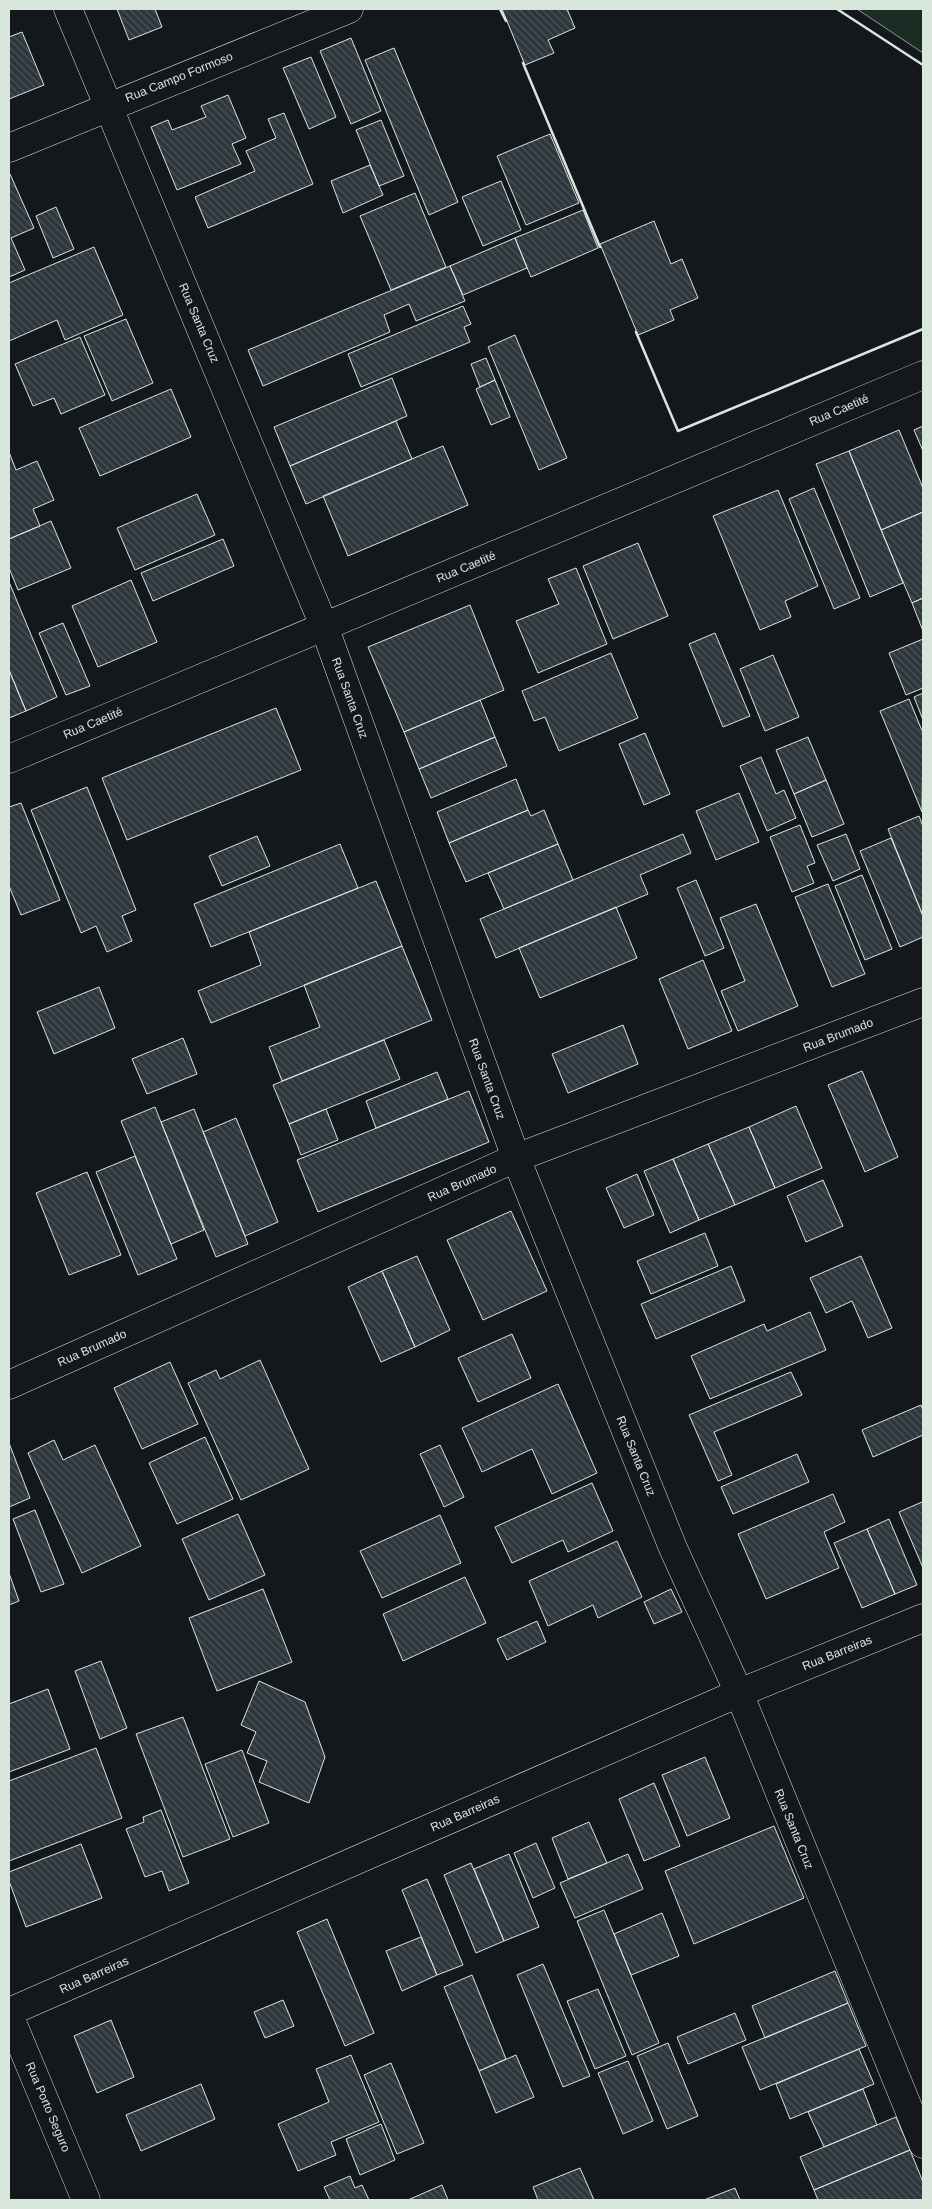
<svg xmlns="http://www.w3.org/2000/svg" width="932" height="2209" viewBox="0 0 932 2209" font-family="Arial,sans-serif">
<style>
.grass{fill:#1a2d24;stroke:#939e99}
.building{fill:url(#building-back-hatch);stroke:#d8e6dc}
.lines{fill:none;stroke-linecap:round;stroke-linejoin:round}
.minor-casing{stroke:#d8e6dc;stroke-width:29}
.minor{stroke:#14181c;stroke-width:28}
.wall{stroke:#d8e6dc;stroke-width:2.5}
.labels{text-anchor:middle;stroke-width:4;stroke-linejoin:round;paint-order:stroke}
.street-label{font-size:12px;fill:#d8e6dc;stroke:#14181c}
</style>
<defs>
<pattern id="building-back-hatch" width="6" height="6" patternUnits="userSpaceOnUse" patternTransform="scale(1.25)"><rect width="6" height="6" fill="#2c363c"/><path d="M-1 5l2 2M0 0l6 6M5-1l2 2" fill="none" stroke="#4a5358"/></pattern>
</defs>
<rect width="100%" height="100%" fill="#14181c"/>
<!-- grass -->
<path class="grass" d="M 857,9 L 923,9 L 923,53 Z"/>
<!-- building -->
<path class="building" d="M 117,9 L 155,9 L 162,27 L 129,40 Z
M 502,9 L 567,9 L 575,28 L 548,40 L 554,53 L 525,65 Z
M 22,32 L 44,85 L 9,99 L 9,37 Z
M 351,38 L 381,111 L 351,124 L 320,51 Z
M 394,48 L 458,202 L 429,215 L 365,60 Z
M 311,57 L 336,117 L 309,129 L 283,68 Z
M 228,95 L 246,138 L 232,144 L 241,164 L 177,190 L 151,127 L 168,120 L 172,130 L 206,117 L 201,106 Z
M 284,113 L 313,184 L 208,228 L 195,197 L 255,171 L 246,151 L 276,138 L 268,119 Z
M 381,120 L 404,176 L 379,186 L 356,130 Z
M 550,134 L 579,203 L 526,225 L 497,156 Z
M 370,165 L 383,195 L 343,213 L 331,181 Z
M 9,174 L 10,174 L 34,228 L 11,238 L 25,270 L 9,277 Z
M 501,181 L 521,230 L 483,246 L 462,197 Z
M 415,193 L 446,267 L 391,290 L 360,216 Z
M 56,207 L 74,249 L 53,258 L 36,216 Z
M 583,210 L 598,248 L 531,277 L 515,238 Z
M 654,221 L 671,264 L 682,259 L 698,298 L 670,310 L 674,320 L 638,335 L 600,244 Z
M 515,238 L 527,268 L 463,295 L 450,266 Z
M 94,247 L 123,315 L 65,340 L 57,320 L 9,341 L 9,283 Z
M 450,266 L 465,301 L 416,321 L 409,304 L 384,315 L 390,332 L 263,386 L 248,350 Z
M 463,306 L 471,324 L 464,327 L 470,342 L 361,387 L 348,354 Z
M 126,319 L 153,383 L 112,401 L 84,336 Z
M 515,335 L 567,458 L 539,470 L 488,347 Z
M 80,337 L 105,395 L 61,414 L 54,398 L 33,406 L 15,364 Z
M 486,358 L 495,380 L 480,387 L 471,364 Z
M 392,378 L 407,416 L 290,466 L 274,427 Z
M 495,380 L 510,417 L 491,425 L 476,389 Z
M 171,389 L 191,437 L 100,476 L 79,428 Z
M 396,421 L 412,459 L 306,504 L 290,466 Z
M 923,426 L 923,451 L 914,430 Z
M 899,430 L 923,488 L 923,512 L 881,530 L 849,451 Z
M 443,446 L 468,505 L 348,556 L 323,496 Z
M 849,451 L 903,583 L 870,597 L 816,464 Z
M 9,452 L 16,470 L 37,461 L 54,500 L 33,509 L 40,526 L 9,539 Z
M 814,488 L 860,598 L 834,609 L 789,499 Z
M 778,490 L 818,586 L 785,601 L 791,617 L 760,630 L 713,516 Z
M 197,494 L 215,535 L 135,570 L 117,528 Z
M 923,512 L 923,598 L 912,603 L 881,530 Z
M 51,521 L 71,568 L 18,590 L 9,568 L 9,539 Z
M 223,539 L 234,566 L 153,601 L 141,573 Z
M 638,543 L 668,616 L 613,639 L 583,566 Z
M 576,568 L 607,644 L 538,673 L 516,621 L 559,604 L 548,579 Z
M 131,580 L 157,642 L 98,667 L 72,606 Z
M 9,582 L 57,697 L 26,711 L 9,670 Z
M 923,598 L 923,631 L 912,603 Z
M 470,605 L 504,690 L 404,732 L 368,647 Z
M 63,623 L 90,686 L 66,695 L 39,633 Z
M 715,633 L 750,716 L 723,727 L 689,644 Z
M 923,639 L 923,688 L 906,695 L 889,653 Z
M 611,653 L 638,718 L 559,751 L 545,717 L 534,721 L 522,691 Z
M 773,655 L 799,717 L 765,731 L 740,669 Z
M 9,670 L 26,711 L 9,718 Z
M 923,693 L 923,720 L 914,697 Z
M 909,699 L 923,733 L 922,812 L 880,711 Z
M 480,700 L 495,737 L 419,769 L 404,732 Z
M 276,708 L 301,770 L 127,840 L 102,778 Z
M 645,733 L 670,794 L 644,805 L 619,744 Z
M 495,737 L 507,766 L 431,798 L 419,769 Z
M 808,737 L 826,780 L 794,794 L 776,750 Z
M 761,757 L 776,794 L 784,790 L 796,818 L 767,831 L 740,766 Z
M 516,779 L 528,810 L 449,843 L 437,812 Z
M 826,780 L 844,824 L 812,837 L 794,794 Z
M 87,787 L 136,910 L 122,916 L 132,941 L 107,952 L 96,926 L 81,933 L 31,810 Z
M 739,793 L 759,842 L 716,860 L 696,811 Z
M 21,803 L 60,900 L 21,915 L 9,886 L 9,807 Z
M 528,810 L 531,816 L 544,810 L 558,844 L 466,882 L 449,843 Z
M 919,816 L 923,826 L 923,916 L 888,829 Z
M 800,825 L 815,863 L 807,866 L 814,883 L 792,892 L 770,837 Z
M 683,834 L 691,853 L 640,875 L 648,894 L 496,958 L 480,919 Z
M 846,834 L 860,869 L 833,881 L 817,845 Z
M 257,836 L 270,866 L 222,886 L 209,856 Z
M 891,838 L 923,916 L 923,937 L 900,947 L 860,851 Z
M 340,844 L 358,888 L 211,947 L 194,904 Z
M 558,844 L 573,880 L 504,909 L 488,873 Z
M 862,875 L 892,949 L 865,960 L 835,886 Z
M 696,880 L 724,948 L 705,956 L 677,888 Z
M 376,881 L 402,946 L 211,1023 L 198,991 L 261,965 L 249,932 Z
M 828,884 L 865,974 L 832,987 L 795,897 Z
M 756,904 L 798,1006 L 738,1031 L 721,991 L 745,981 L 720,918 Z
M 616,907 L 637,958 L 540,998 L 519,948 Z
M 402,946 L 432,1020 L 282,1081 L 269,1047 L 320,1027 L 304,985 Z
M 703,960 L 732,1031 L 688,1049 L 659,979 Z
M 99,987 L 115,1028 L 54,1054 L 37,1012 Z
M 623,1025 L 638,1064 L 568,1093 L 552,1054 Z
M 183,1038 L 197,1074 L 147,1094 L 132,1059 Z
M 384,1040 L 400,1079 L 289,1124 L 273,1085 Z
M 862,1071 L 898,1157 L 865,1172 L 828,1085 Z
M 437,1072 L 448,1099 L 376,1128 L 366,1101 Z
M 469,1091 L 489,1142 L 318,1212 L 297,1160 Z
M 796,1106 L 822,1168 L 775,1188 L 749,1127 Z
M 155,1107 L 204,1230 L 171,1244 L 121,1121 Z
M 194,1109 L 248,1244 L 216,1257 L 161,1122 Z
M 326,1109 L 338,1140 L 301,1155 L 289,1124 Z
M 236,1118 L 278,1222 L 245,1236 L 203,1132 Z
M 749,1127 L 775,1188 L 735,1205 L 708,1144 Z
M 708,1144 L 735,1205 L 699,1220 L 673,1159 Z
M 135,1156 L 177,1259 L 138,1275 L 96,1172 Z
M 673,1159 L 699,1220 L 670,1233 L 644,1171 Z
M 87,1172 L 121,1255 L 69,1275 L 36,1193 Z
M 637,1174 L 654,1215 L 624,1228 L 606,1188 Z
M 823,1180 L 843,1226 L 806,1242 L 787,1196 Z
M 511,1211 L 547,1291 L 483,1320 L 447,1240 Z
M 705,1233 L 718,1266 L 651,1294 L 637,1261 Z
M 417,1256 L 450,1330 L 415,1347 L 382,1271 Z
M 861,1256 L 892,1328 L 868,1338 L 852,1301 L 826,1313 L 810,1278 Z
M 731,1266 L 745,1301 L 656,1339 L 641,1304 Z
M 382,1271 L 415,1347 L 381,1362 L 348,1287 Z
M 810,1312 L 826,1350 L 710,1399 L 691,1356 L 764,1324 L 767,1331 Z
M 512,1334 L 531,1378 L 478,1402 L 458,1358 Z
M 260,1360 L 309,1469 L 241,1500 L 188,1383 L 216,1370 L 220,1379 Z
M 170,1362 L 198,1424 L 142,1449 L 114,1388 Z
M 791,1372 L 802,1395 L 714,1432 L 732,1475 L 718,1481 L 689,1415 Z
M 558,1384 L 597,1473 L 552,1494 L 532,1449 L 482,1472 L 462,1428 Z
M 921,1405 L 923,1410 L 923,1435 L 873,1457 L 862,1430 Z
M 205,1437 L 233,1499 L 177,1524 L 149,1463 Z
M 54,1440 L 63,1460 L 95,1445 L 141,1546 L 82,1573 L 28,1453 Z
M 9,1443 L 30,1498 L 9,1507 Z
M 440,1445 L 464,1497 L 444,1507 L 420,1454 Z
M 797,1454 L 809,1482 L 733,1514 L 721,1487 Z
M 592,1483 L 613,1531 L 568,1552 L 563,1540 L 512,1563 L 495,1527 Z
M 833,1494 L 845,1522 L 824,1532 L 839,1568 L 766,1599 L 738,1534 Z
M 922,1502 L 923,1505 L 923,1568 L 899,1512 Z
M 35,1510 L 64,1584 L 41,1592 L 13,1519 Z
M 238,1514 L 265,1575 L 209,1600 L 182,1539 Z
M 440,1515 L 461,1563 L 382,1598 L 360,1551 Z
M 889,1519 L 917,1585 L 895,1594 L 867,1529 Z
M 867,1529 L 895,1594 L 862,1608 L 834,1543 Z
M 617,1541 L 642,1597 L 598,1618 L 593,1605 L 548,1626 L 529,1581 Z
M 9,1573 L 19,1601 L 9,1605 Z
M 465,1577 L 486,1623 L 403,1661 L 383,1614 Z
M 263,1589 L 292,1662 L 217,1691 L 189,1618 Z
M 671,1589 L 682,1612 L 654,1624 L 644,1602 Z
M 537,1621 L 546,1642 L 507,1660 L 497,1639 Z
M 101,1661 L 127,1728 L 100,1739 L 75,1671 Z
M 259,1681 L 305,1702 L 325,1757 L 309,1803 L 259,1782 L 267,1761 L 247,1753 L 256,1732 L 241,1725 Z
M 48,1689 L 70,1749 L 9,1772 L 9,1704 Z
M 183,1717 L 230,1839 L 183,1857 L 136,1734 Z
M 96,1748 L 122,1818 L 9,1861 L 9,1781 Z
M 242,1750 L 269,1823 L 233,1837 L 205,1764 Z
M 705,1757 L 730,1818 L 687,1836 L 662,1775 Z
M 654,1783 L 680,1846 L 644,1861 L 619,1799 Z
M 161,1810 L 189,1883 L 169,1891 L 162,1871 L 145,1877 L 126,1829 L 144,1822 L 143,1817 Z
M 589,1822 L 607,1863 L 568,1879 L 552,1838 Z
M 774,1826 L 804,1898 L 694,1944 L 665,1871 Z
M 536,1843 L 555,1888 L 533,1898 L 514,1853 Z
M 81,1844 L 102,1898 L 26,1927 L 9,1881 L 9,1872 Z
M 509,1854 L 539,1927 L 504,1941 L 474,1869 Z
M 628,1854 L 643,1889 L 575,1918 L 560,1883 Z
M 471,1863 L 504,1941 L 476,1953 L 444,1875 Z
M 427,1879 L 463,1965 L 437,1975 L 402,1890 Z
M 604,1910 L 659,2043 L 632,2055 L 577,1921 Z
M 662,1913 L 679,1956 L 631,1975 L 614,1934 Z
M 327,1919 L 374,2033 L 345,2046 L 297,1932 Z
M 421,1937 L 437,1975 L 402,1991 L 386,1951 Z
M 543,1964 L 590,2076 L 563,2087 L 517,1975 Z
M 835,1971 L 848,2003 L 765,2038 L 752,2006 Z
M 472,1975 L 506,2059 L 479,2071 L 444,1987 Z
M 598,1989 L 626,2056 L 595,2069 L 567,2001 Z
M 283,2000 L 294,2026 L 265,2038 L 254,2012 Z
M 848,2003 L 866,2046 L 760,2090 L 742,2047 Z
M 735,2013 L 746,2040 L 688,2064 L 677,2037 Z
M 111,2020 L 134,2077 L 97,2093 L 74,2036 Z
M 668,2043 L 698,2116 L 667,2129 L 637,2056 Z
M 859,2049 L 874,2084 L 790,2119 L 776,2084 Z
M 351,2055 L 379,2122 L 331,2142 L 336,2155 L 298,2171 L 278,2124 L 329,2102 L 316,2069 Z
M 516,2055 L 534,2097 L 496,2113 L 479,2071 Z
M 628,2061 L 653,2121 L 623,2134 L 598,2073 Z
M 391,2063 L 424,2143 L 397,2154 L 364,2075 Z
M 201,2084 L 215,2119 L 141,2151 L 126,2115 Z
M 863,2089 L 877,2125 L 824,2147 L 808,2112 Z
M 896,2117 L 910,2150 L 814,2190 L 800,2157 Z
M 381,2124 L 395,2160 L 360,2175 L 346,2139 Z
M 910,2150 L 923,2182 L 923,2200 L 818,2200 L 814,2190 Z
M 580,2168 L 594,2200 L 538,2200 L 533,2187 Z
M 350,2176 L 355,2188 L 362,2185 L 369,2200 L 330,2200 L 324,2187 Z
M 442,2185 L 448,2200 L 408,2200 Z
M 735,2188 L 740,2200 L 704,2200 Z"/>
<g class="lines">
<defs>
<path id="minor" d="M 68,9 L 324,626 L 516,1158 L 673,1548 L 739,1693 L 923,2144
M 9,148 L 349,9
M 9,759 L 923,375
M 9,1385 L 516,1158 L 923,1002
M 9,2012 L 739,1693 L 923,1618
M 9,2015 L 86,2200"/>
</defs>
<!-- minor casing -->
<use href="#minor" class="minor-casing"/>
<!-- minor -->
<use href="#minor" class="minor"/>
<!-- wall -->
<path class="wall" d="M 500,9 L 506,21
M 837,9 L 923,65
M 523,63 L 600,247
M 636,332 L 678,431 L 923,329"/>
</g>
<g class="labels">
<!-- street labels -->
<g class="street-label">
<text transform="translate(179 77) rotate(-22)" y="4">Rua Campo Formoso</text>
<text transform="translate(199 323) rotate(67)" y="4">Rua Santa Cruz</text>
<text transform="translate(839 410) rotate(-23)" y="4">Rua Caetité</text>
<text transform="translate(466 567) rotate(-23)" y="4">Rua Caetité</text>
<text transform="translate(350 698) rotate(70)" y="4">Rua Santa Cruz</text>
<text transform="translate(93 723) rotate(-23)" y="4">Rua Caetité</text>
<text transform="translate(838 1035) rotate(-21)" y="4">Rua Brumado</text>
<text transform="translate(487 1079) rotate(70)" y="4">Rua Santa Cruz</text>
<text transform="translate(462 1183) rotate(-24)" y="4">Rua Brumado</text>
<text transform="translate(92 1348) rotate(-24)" y="4">Rua Brumado</text>
<text transform="translate(636 1456) rotate(68)" y="4">Rua Santa Cruz</text>
<text transform="translate(837 1653) rotate(-22)" y="4">Rua Barreiras</text>
<text transform="translate(465 1813) rotate(-24)" y="4">Rua Barreiras</text>
<text transform="translate(794 1829) rotate(68)" y="4">Rua Santa Cruz</text>
<text transform="translate(94 1975) rotate(-24)" y="4">Rua Barreiras</text>
<text transform="translate(48 2107) rotate(67)" y="4">Rua Porto Seguro</text>
</g>
</g>
<!-- border -->
<rect width="932" height="2209" fill="none" stroke="#d8e6dc" stroke-width="20"/>
</svg>
